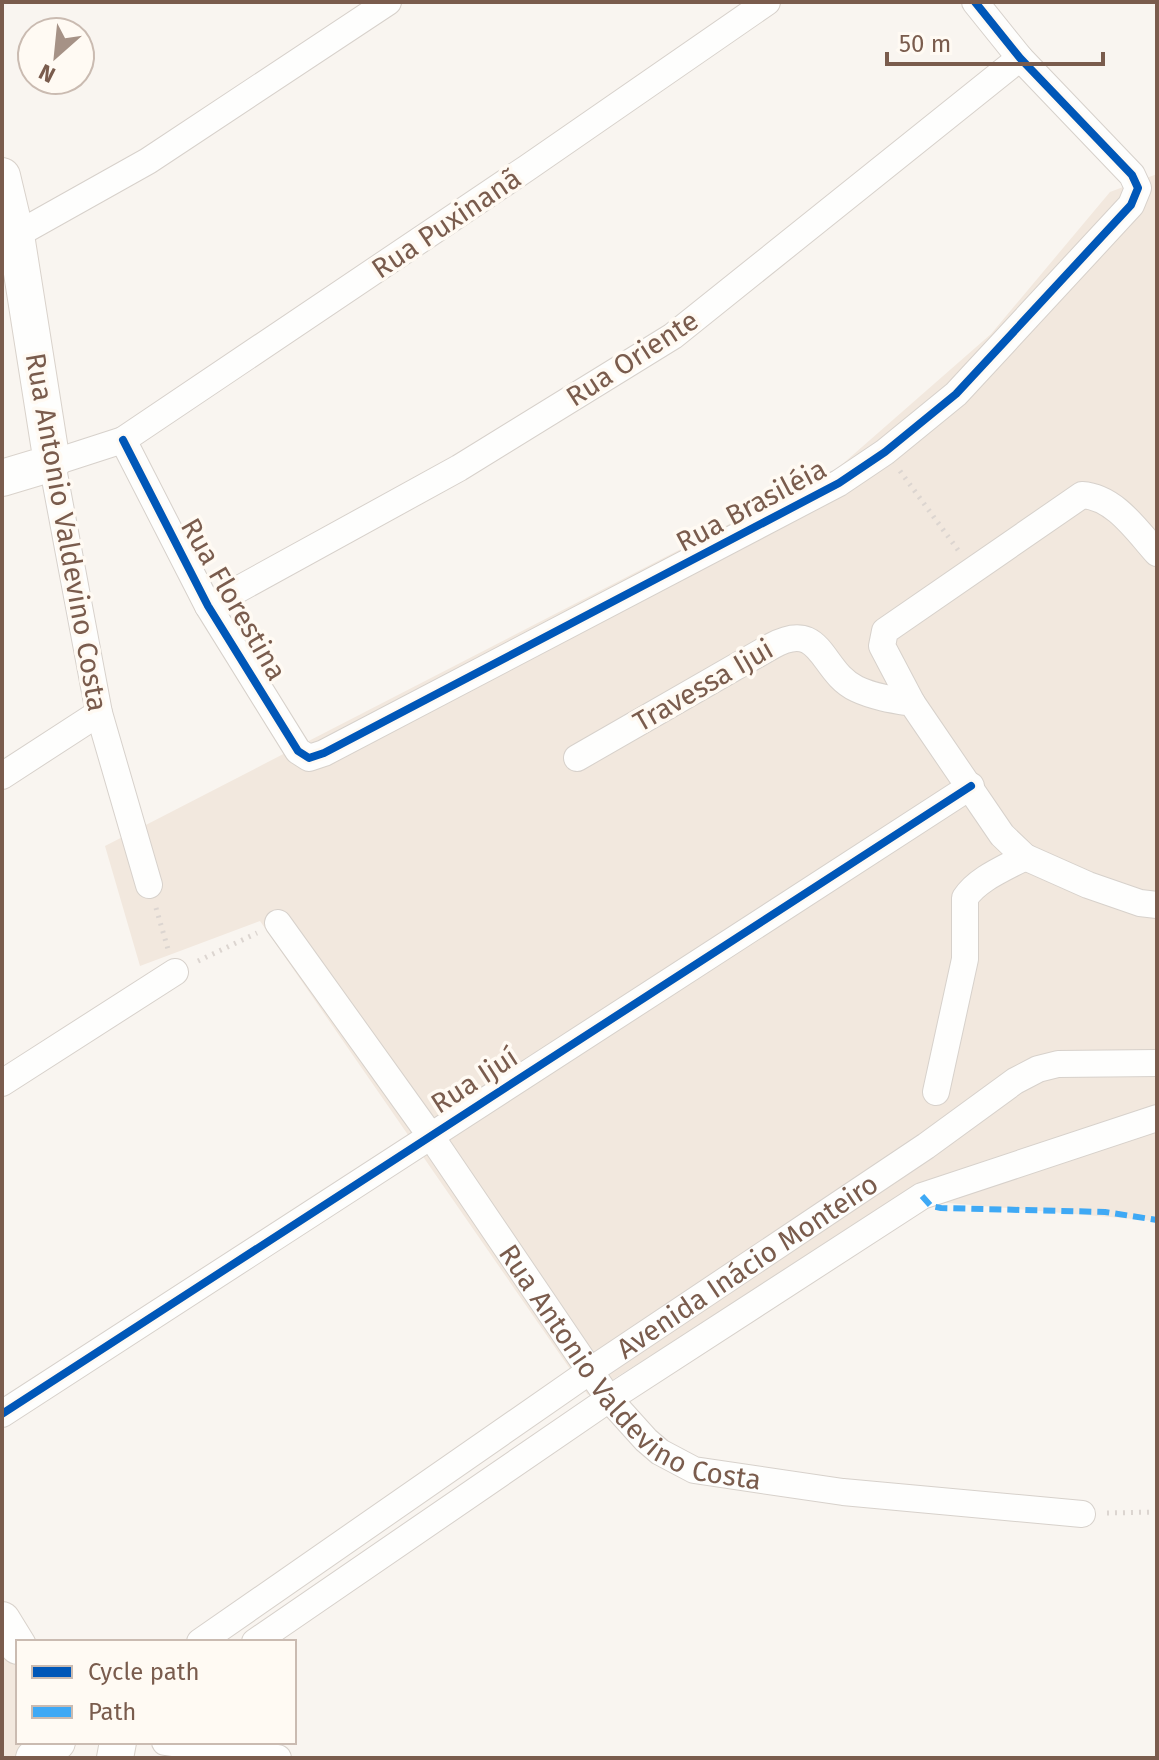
<svg xmlns="http://www.w3.org/2000/svg" width="1159" height="1760" viewBox="0 0 1159 1760" font-family="'Fira Sans',sans-serif">
<style>
.residential{fill:#f2e8de}
.lines{fill:none;stroke-linecap:round;stroke-linejoin:round}
.street-casing{stroke:#d7d1cb;stroke-width:28}
.secondary-casing{stroke:#d9d2cb;stroke-width:38}
.path{stroke:#dcd5d0;stroke-width:5;stroke-dasharray:2 6;stroke-linecap:butt}
.street{stroke:#fefefd;stroke-width:26}
.secondary{stroke:#fefefd;stroke-width:36}
.quiet{stroke:#3fa9f5;stroke-width:6;stroke-dasharray:12 6;stroke-linecap:butt}
.cycleway-casing{stroke:#fffaf3;stroke-width:13}
.cycleway{stroke:#0057b8;stroke-width:8}
.labels{text-anchor:middle;stroke-width:7;stroke-linejoin:round;paint-order:stroke}
.street-label{font-size:28px;fill:#7a5c4d;stroke:#fffaf3}
</style>
<rect width="100%" height="100%" fill="#f9f5f0"/>
<!-- residential -->
<path class="residential" d="M 1157,174 L 1157,1221 L 901,1199 L 588,1395 L 260,921 L 140,966 L 105,846 L 838,468 L 991,334 L 1110,192 Z
M 2,1625 L 18,1650 L 18,1742 L 57,1742 L 34,1758 L 2,1758 Z"/>
<g class="lines">
<defs>
<g id="street">
<path d="M 16,235 L 148,161 L 388,2"/>
<path d="M 123,440 L 208,606 L 298,751 L 309,758 L 324,753 L 839,483 L 885,452 L 956,394 L 1131,205 L 1138,188 L 1132,175 L 1020,58 L 975,2"/>
<path d="M 208,606 L 459,468 L 673,336 L 1020,58"/>
<path d="M 912,703 L 882,646 L 885,631 L 1082,495 C 1115,497 1137,531 1157,553"/>
<path d="M 577,758 L 772,646 C 823,618 820,672 857,689 C 874,697 894,700 912,703 L 1002,835 L 1025,857 L 1088,885 L 1140,903 L 1157,905"/>
<path d="M 2,776 L 99,713"/>
<path d="M 149,885 L 99,713 L 52,463 L 123,440 L 527,168 L 767,2"/>
<path id="s1" d="M 278,923 L 430,1135 L 609,1399 L 646,1440 L 660,1452 L 694,1470 L 843,1492 L 1082,1514"/>
<path d="M 2,1083 L 175,972"/>
<path d="M 936,1092 L 965,959 L 965,898 C 977,879 1005,868 1025,857"/>
<path d="M 2,1414 L 971,786"/>
<path id="s2" d="M 200,1642 L 590,1371 L 926,1146 L 1015,1081 L 1038,1069 L 1058,1064 L 1157,1063"/>
<path d="M 255,1642 L 609,1399 L 922,1196 L 1157,1118"/>
<path d="M 165,1742 L 278,1758"/>
</g>
<path id="secondary" d="M 2,176 L 16,235 L 52,463 L 2,478
M 2,1620 L 18,1646
M 34,1758 L 57,1742
M 115,1758 L 118,1742"/>
</defs>
<!-- street casing -->
<use href="#street" class="street-casing"/>
<!-- secondary casing -->
<use href="#secondary" class="secondary-casing"/>
<!-- path -->
<path class="path" d="M 900,471 L 958,550
M 156,908 L 168,949
M 198,961 L 257,933
M 1107,1513 L 1157,1512"/>
<!-- street -->
<use href="#street" class="street"/>
<!-- secondary -->
<use href="#secondary" class="secondary"/>
<!-- quiet -->
<path class="quiet" d="M 922,1196 L 931,1206 L 941,1208 L 1105,1212 L 1157,1220"/>
<defs>
<path id="cycleway" d="M 123,440 L 208,606 L 298,751 L 309,758 L 324,753 L 839,483 L 885,452 L 956,394 L 1131,205 L 1138,188 L 1132,175 L 1020,58 L 975,2
M 2,1414 L 971,786"/>
</defs>
<!-- cycleway casing -->
<use href="#cycleway" class="cycleway-casing"/>
<!-- cycleway -->
<use href="#cycleway" class="cycleway"/>
</g>
<g class="labels">
<!-- street labels -->
<g class="street-label">
<text transform="translate(446 223) rotate(-34)" y="10">Rua Puxinanã</text>
<text transform="translate(632 358) rotate(-33)" y="10">Rua Oriente</text>
<text transform="translate(751 505) rotate(-28)" y="10">Rua Brasiléia</text>
<text transform="translate(67 532) rotate(80)" y="10">Rua Antonio Valdevino Costa</text>
<text transform="translate(234 599) rotate(60)" y="10">Rua Florestina</text>
<text transform="translate(703 685) rotate(-30)" y="10">Travessa Ijui</text>
<text transform="translate(474 1080) rotate(-33)" y="10">Rua Ijuí</text>
<text dy="10" stroke="none"><textPath href="#s2" startOffset="664">Avenida Inácio Monteiro</textPath></text>
<text dy="10" stroke="none"><textPath href="#s1" startOffset="578">Rua Antonio Valdevino Costa</textPath></text>
</g>
</g>
<!-- border -->
<rect width="1159" height="1760" fill="none" stroke="#7a5c4d" stroke-width="8"/>
<!-- legend -->
<rect x="16" y="1640" width="280" height="104" fill="#fffaf3" stroke="#cabbb1" stroke-width="2"/>
<rect x="32" y="1666" width="40" height="12" fill="#0057b8" stroke="#cabbb1" stroke-width="2"/>
<text x="88" y="1680" font-size="24" fill="#7a5c4d">Cycle path</text>
<rect x="32" y="1706" width="40" height="12" fill="#3fa9f5" stroke="#cabbb1" stroke-width="2"/>
<text x="88" y="1720" font-size="24" fill="#7a5c4d">Path</text>
<!-- north arrow -->
<g transform="translate(56 56) rotate(207)"><circle r="38" fill="#fffaf3" stroke="#cabbb1" stroke-width="2"/>
<path d="M0-6L14 30L0 20L-14 30Z" fill="#a69286"/>
<text y="-12" font-size="22" font-weight="bold" text-anchor="middle" fill="#7a5c4d">N</text>
</g>
<!-- scale -->
<path d="M887 52v12h216v-12" fill="none" stroke="#7a5c4d" stroke-width="4"/>
<text x="899" y="52" font-size="24" fill="#7a5c4d" stroke="#fffaf3" stroke-width="6" paint-order="stroke">50 m</text>
</svg>
